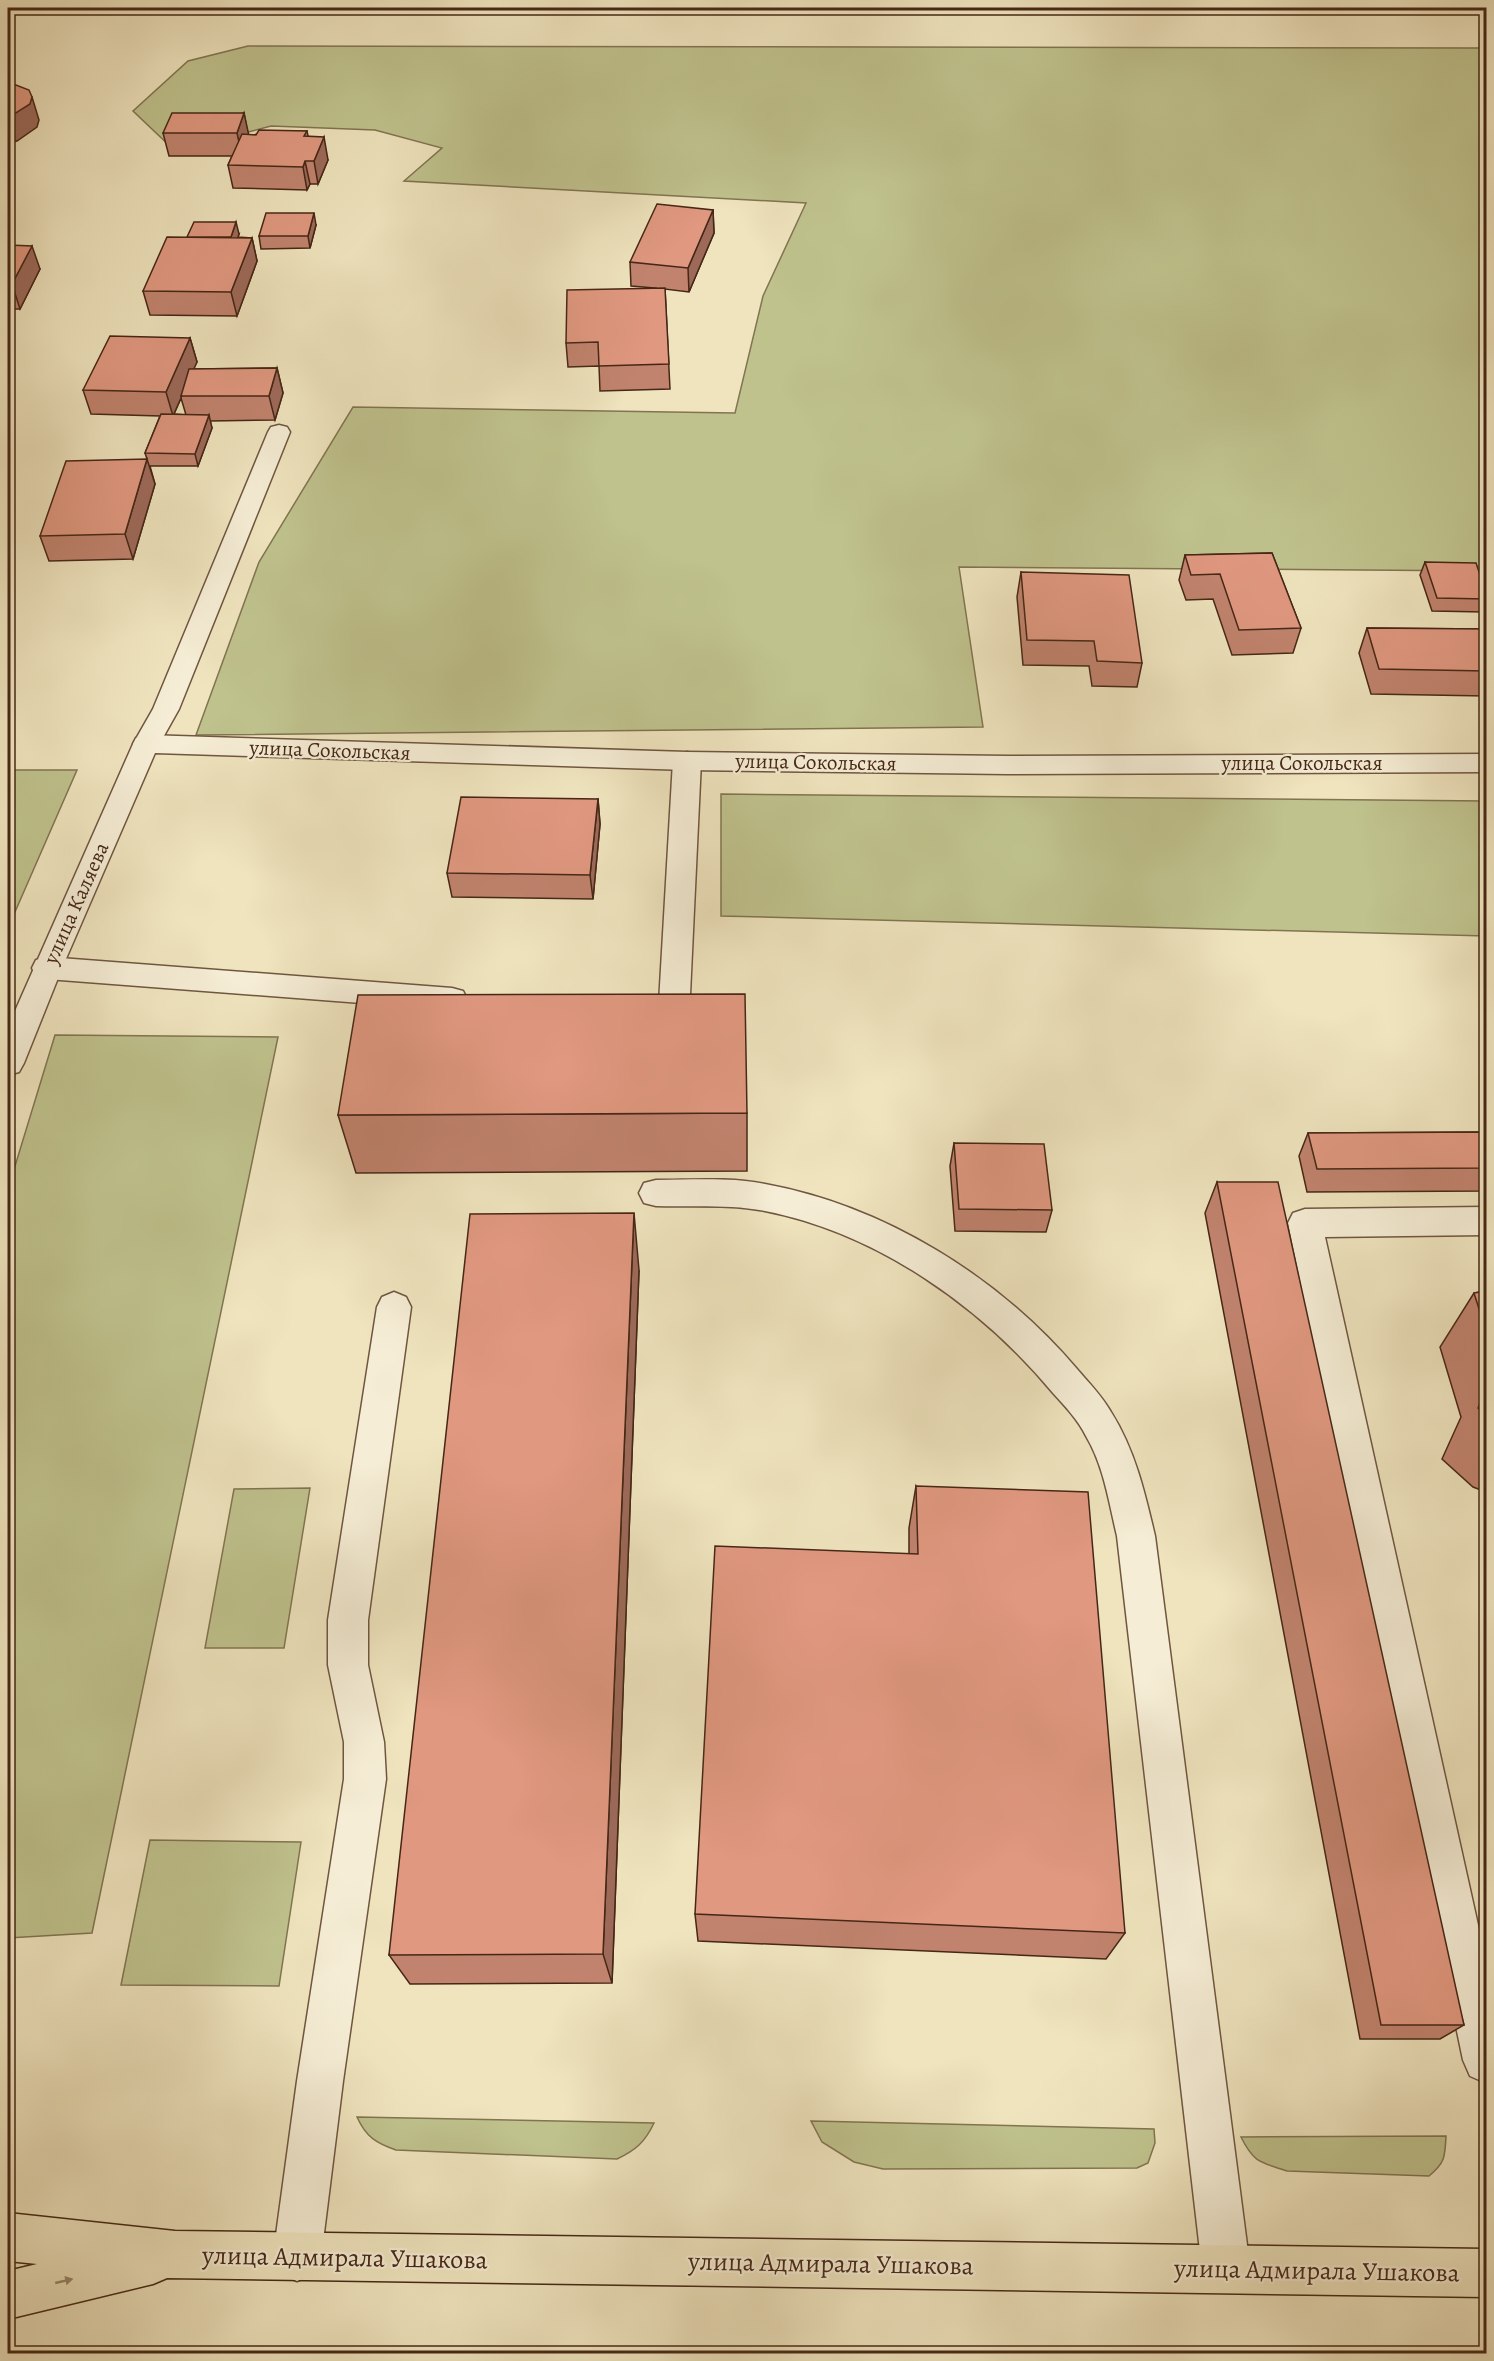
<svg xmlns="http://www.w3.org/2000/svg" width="1494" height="2361" viewBox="0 0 1494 2361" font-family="Alegreya,serif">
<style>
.green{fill:#bfc28d;stroke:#827452;stroke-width:1.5}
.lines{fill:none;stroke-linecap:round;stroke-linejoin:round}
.service-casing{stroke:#705640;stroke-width:3}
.minor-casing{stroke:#705640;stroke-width:3}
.primary-casing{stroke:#462716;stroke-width:3}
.service{fill:#f5edd5;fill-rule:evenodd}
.minor{fill:#f5edd5;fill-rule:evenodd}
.primary{fill:#efe4be;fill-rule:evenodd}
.wall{fill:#c1836e;stroke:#462716;stroke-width:1.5;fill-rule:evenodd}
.shaded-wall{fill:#9d6a5a;stroke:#462716;stroke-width:1.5}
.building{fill:#e09880;stroke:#462716;stroke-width:1.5}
.oneway{fill:#9a866a}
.labels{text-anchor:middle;stroke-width:4.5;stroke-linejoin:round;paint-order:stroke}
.street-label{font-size:21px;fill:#462716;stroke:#f5edd5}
.near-street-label{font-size:26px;fill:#462716;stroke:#f5edd5}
</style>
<rect width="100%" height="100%" fill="#efe4be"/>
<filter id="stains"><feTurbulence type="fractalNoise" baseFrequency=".00333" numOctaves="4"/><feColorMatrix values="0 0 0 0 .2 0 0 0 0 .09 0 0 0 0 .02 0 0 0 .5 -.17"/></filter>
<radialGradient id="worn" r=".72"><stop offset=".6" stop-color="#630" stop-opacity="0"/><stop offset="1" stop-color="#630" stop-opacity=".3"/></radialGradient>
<!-- green -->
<path class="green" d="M 248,46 L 1486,48 L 1486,571 L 959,567 L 983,727 L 196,735 L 259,562 L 353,407 L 735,413 L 763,296 L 806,203 L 404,181 L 442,148 L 375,130 L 271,126 L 175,151 L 133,111 L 188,61 Z
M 8,770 L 77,770 L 8,928 Z
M 721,794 L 1486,801 L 1486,936 L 721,916 Z
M 55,1035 L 278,1037 L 92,1933 L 8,1938 L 8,1189 Z
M 310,1488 L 284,1648 L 205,1648 L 234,1489 Z
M 150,1840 L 301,1842 L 279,1986 L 121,1985 Z
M 357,2117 L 654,2123 C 645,2142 636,2150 617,2159 L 396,2150 C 376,2143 366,2137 357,2117 Z
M 811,2121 L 1154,2129 L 1155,2143 L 1148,2163 L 1137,2168 L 883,2169 L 854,2162 L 822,2142 Z
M 1446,2136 C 1445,2157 1445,2163 1429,2176 L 1287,2171 C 1260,2162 1254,2163 1241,2137 Z"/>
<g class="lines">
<defs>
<path id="service" d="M 279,425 L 287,427 L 290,432 L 179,709 L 156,750 L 146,753 L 136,750 L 133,744 L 153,709 L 268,432 L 271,427 Z
M 687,752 L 697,755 L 701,761 L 689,1016 L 685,1024 C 670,1029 654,1027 639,1022 L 635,1014 L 639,1006 L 650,1002 L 659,1003 L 673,761 L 677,755 Z
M 47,957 L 452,988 L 463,991 L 467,999 L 463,1007 L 452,1010 L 47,979 L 36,976 L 32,968 L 36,960 Z
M 656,1180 C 692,1180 730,1177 765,1184 C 885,1206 999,1277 1077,1369 C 1089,1383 1102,1396 1111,1412 C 1135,1450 1145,1493 1155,1536 L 1250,2268 L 1243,2285 L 1226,2292 L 1209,2285 L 1202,2268 L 1117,1536 C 1109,1503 1104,1466 1086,1436 C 1078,1420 1065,1406 1053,1393 C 981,1306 877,1233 765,1211 C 730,1204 692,1207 656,1206 L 644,1203 L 639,1193 L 644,1183 Z
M 1486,1207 L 1486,1235 L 1325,1237 L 1486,1961 L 1486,2083 L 1470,2076 L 1463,2060 L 1288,1223 L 1293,1213 L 1305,1209 Z
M 394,1292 L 406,1297 L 411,1307 L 368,1620 L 368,1665 L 384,1742 L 386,1779 L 343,2081 L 321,2257 L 314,2274 L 297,2281 L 280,2274 L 273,2257 L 297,2081 L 344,1779 L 344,1742 L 328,1665 L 328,1620 L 377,1307 L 382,1297 Z"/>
<path id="minor" d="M 146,735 L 687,752 L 1008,756 L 1486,754 L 1486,772 L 1008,774 L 687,770 L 155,753 L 62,968 L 24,1063 L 19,1072 L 8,1075 L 8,1027 L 133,744 L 136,738 Z"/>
<path id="primary" d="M 8,2213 L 175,2231 L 1486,2249 L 1486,2297 L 167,2278 L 153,2284 L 8,2319 L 8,2271 L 37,2264 L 8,2261 Z"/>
</defs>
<!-- service casing -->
<use href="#service" class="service-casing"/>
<!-- minor casing -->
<use href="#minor" class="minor-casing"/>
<!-- primary casing -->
<use href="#primary" class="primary-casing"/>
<!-- service -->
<use href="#service" class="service"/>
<!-- minor -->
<use href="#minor" class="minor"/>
<!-- primary -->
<use href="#primary" class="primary"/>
</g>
<!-- wall -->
<path class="wall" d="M 244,113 L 248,135 L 307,131 L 308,136 L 328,160 L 318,184 L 310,184 L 307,190 L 233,188 L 228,165 L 232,156 L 169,156 L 163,133 Z
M 713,210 L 714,233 L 689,292 L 665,289 L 670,389 L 600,391 L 599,366 L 568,367 L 566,343 L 655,288 L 631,286 L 630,262 Z
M 316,225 L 310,248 L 261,249 L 259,236 Z
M 239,234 L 238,237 L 252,238 L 257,261 L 237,316 L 150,315 L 143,291 Z
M 8,245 L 40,269 L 20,309 L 8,309 Z
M 190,338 L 197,362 L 193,369 L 277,368 L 283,393 L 275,420 L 210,421 L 212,428 L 198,466 L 150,466 L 155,484 L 133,559 L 49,561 L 40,536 L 147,459 L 145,453 L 160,416 L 91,414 L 83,390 ZM 181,398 L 186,415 L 174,414 Z
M 1272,553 L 1301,628 L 1293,653 L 1232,655 L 1213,599 L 1186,600 L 1179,580 L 1185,555 Z
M 1425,562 L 1486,592 L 1486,605 L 1484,612 L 1432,611 L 1420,575 Z
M 1021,572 L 1142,663 L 1137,687 L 1092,686 L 1089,666 L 1023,665 L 1017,597 Z
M 1367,628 L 1486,629 L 1486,696 L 1371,694 L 1359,653 Z
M 598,799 L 600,824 L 593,899 L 452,897 L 447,873 Z
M 747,1113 L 747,1171 L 356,1173 L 338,1115 Z
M 1486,1132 L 1486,1191 L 1307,1192 L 1299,1156 L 1308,1133 Z
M 954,1143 L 1052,1210 L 1046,1232 L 955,1231 L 950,1166 Z
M 1217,1182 L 1464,2025 L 1440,2039 L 1360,2039 L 1205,1213 Z
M 639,1270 L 612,1983 L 410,1984 L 389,1955 Z
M 1486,1291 L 1486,1492 L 1473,1487 L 1442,1459 L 1461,1417 L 1440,1347 L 1474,1293 Z
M 916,1486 L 1125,1933 L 1106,1959 L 698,1941 L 695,1914 L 909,1554 L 909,1528 Z"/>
<!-- shaded-wall -->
<path class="shaded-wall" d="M 32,97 L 39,120 L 37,127 L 17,141 L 8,143 L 8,118 Z
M 244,113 L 249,136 L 242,156 L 237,133 Z
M 324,137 L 328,160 L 318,184 L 314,161 Z
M 305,161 L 310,184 L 307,190 L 303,167 Z
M 713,210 L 714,233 L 689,292 L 688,268 Z
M 314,213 L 316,225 L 310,248 L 308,236 Z
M 236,222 L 239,234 L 234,250 L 231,237 Z
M 252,238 L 257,261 L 237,316 L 231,292 Z
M 32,246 L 40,269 L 20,309 L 12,284 Z
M 190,338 L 197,362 L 182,396 L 181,396 L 181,398 L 173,416 L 166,392 Z
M 277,368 L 283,393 L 275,420 L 269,396 Z
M 8,380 L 14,399 L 8,413 Z
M 209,415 L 212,428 L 198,466 L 195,454 Z
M 147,459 L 155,484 L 133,559 L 125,534 Z
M 598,799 L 600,824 L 593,899 L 590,875 Z
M 634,1213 L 639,1270 L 612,1983 L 603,1954 Z"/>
<!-- building -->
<path class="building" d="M 8,82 L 29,90 L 32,97 L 30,104 L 8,118 Z
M 172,113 L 244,113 L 237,133 L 163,133 Z
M 259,130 L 307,131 L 304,136 L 324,137 L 314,161 L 305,161 L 303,167 L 228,165 L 242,134 L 256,135 Z
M 657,204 L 713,210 L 688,268 L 630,262 Z
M 266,213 L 314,213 L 308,236 L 259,236 Z
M 194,222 L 236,222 L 231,237 L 187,237 Z
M 167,237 L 252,238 L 231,292 L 143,291 Z
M 8,245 L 32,246 L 12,284 L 8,284 Z
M 665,288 L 669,364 L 599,366 L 598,342 L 566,343 L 567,290 Z
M 110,336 L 190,338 L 166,392 L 83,390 Z
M 277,368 L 269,396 L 181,396 L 189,369 Z
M 161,414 L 209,415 L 195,454 L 145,453 Z
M 147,459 L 125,534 L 40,536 L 66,461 Z
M 1272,553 L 1301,628 L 1239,630 L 1220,574 L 1191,575 L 1185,555 Z
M 1425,562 L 1476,563 L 1486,592 L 1486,599 L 1437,598 Z
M 1021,572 L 1129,575 L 1142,663 L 1097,661 L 1094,641 L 1027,640 Z
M 1367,628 L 1486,629 L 1486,671 L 1379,669 Z
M 461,797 L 598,799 L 590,875 L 447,873 Z
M 745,994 L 747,1113 L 338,1115 L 358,995 Z
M 1486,1132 L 1486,1168 L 1317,1169 L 1308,1133 Z
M 954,1143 L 1044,1144 L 1052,1210 L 959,1209 Z
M 1217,1182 L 1278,1182 L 1464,2025 L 1381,2025 Z
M 634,1213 L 603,1954 L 389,1955 L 470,1214 Z
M 1486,1291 L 1486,1331 L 1474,1293 Z
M 1486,1389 L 1486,1416 L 1478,1408 Z
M 916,1486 L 1088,1492 L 1125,1933 L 695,1914 L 715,1546 L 918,1554 Z"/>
<!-- one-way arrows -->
<defs><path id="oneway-solid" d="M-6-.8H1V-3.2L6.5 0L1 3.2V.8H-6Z" transform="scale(1.5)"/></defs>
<use class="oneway" href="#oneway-solid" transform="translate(64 2281) rotate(-13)"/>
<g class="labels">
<!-- street labels -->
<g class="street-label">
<text transform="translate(330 750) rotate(2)" y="7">улица Сокольская</text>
<text transform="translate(816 762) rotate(1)" y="7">улица Сокольская</text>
<text x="1302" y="770">улица Сокольская</text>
<text transform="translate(76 903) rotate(-66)" y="7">улица Каляева</text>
</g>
<!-- near-street labels -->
<g class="near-street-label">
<text transform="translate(345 2257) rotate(1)" y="9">улица Адмирала Ушакова</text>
<text transform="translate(831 2263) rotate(1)" y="9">улица Адмирала Ушакова</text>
<text transform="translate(1317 2270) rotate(1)" y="9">улица Адмирала Ушакова</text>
</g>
</g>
<!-- margin -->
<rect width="1494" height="2361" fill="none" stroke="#efe4be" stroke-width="30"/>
<rect x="9" y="9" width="1476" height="2343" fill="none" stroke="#462716" stroke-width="3"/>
<rect x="15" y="15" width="1464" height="2331" fill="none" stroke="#462716" stroke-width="1.5"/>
<rect width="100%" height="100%" filter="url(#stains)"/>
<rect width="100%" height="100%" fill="url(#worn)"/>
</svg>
